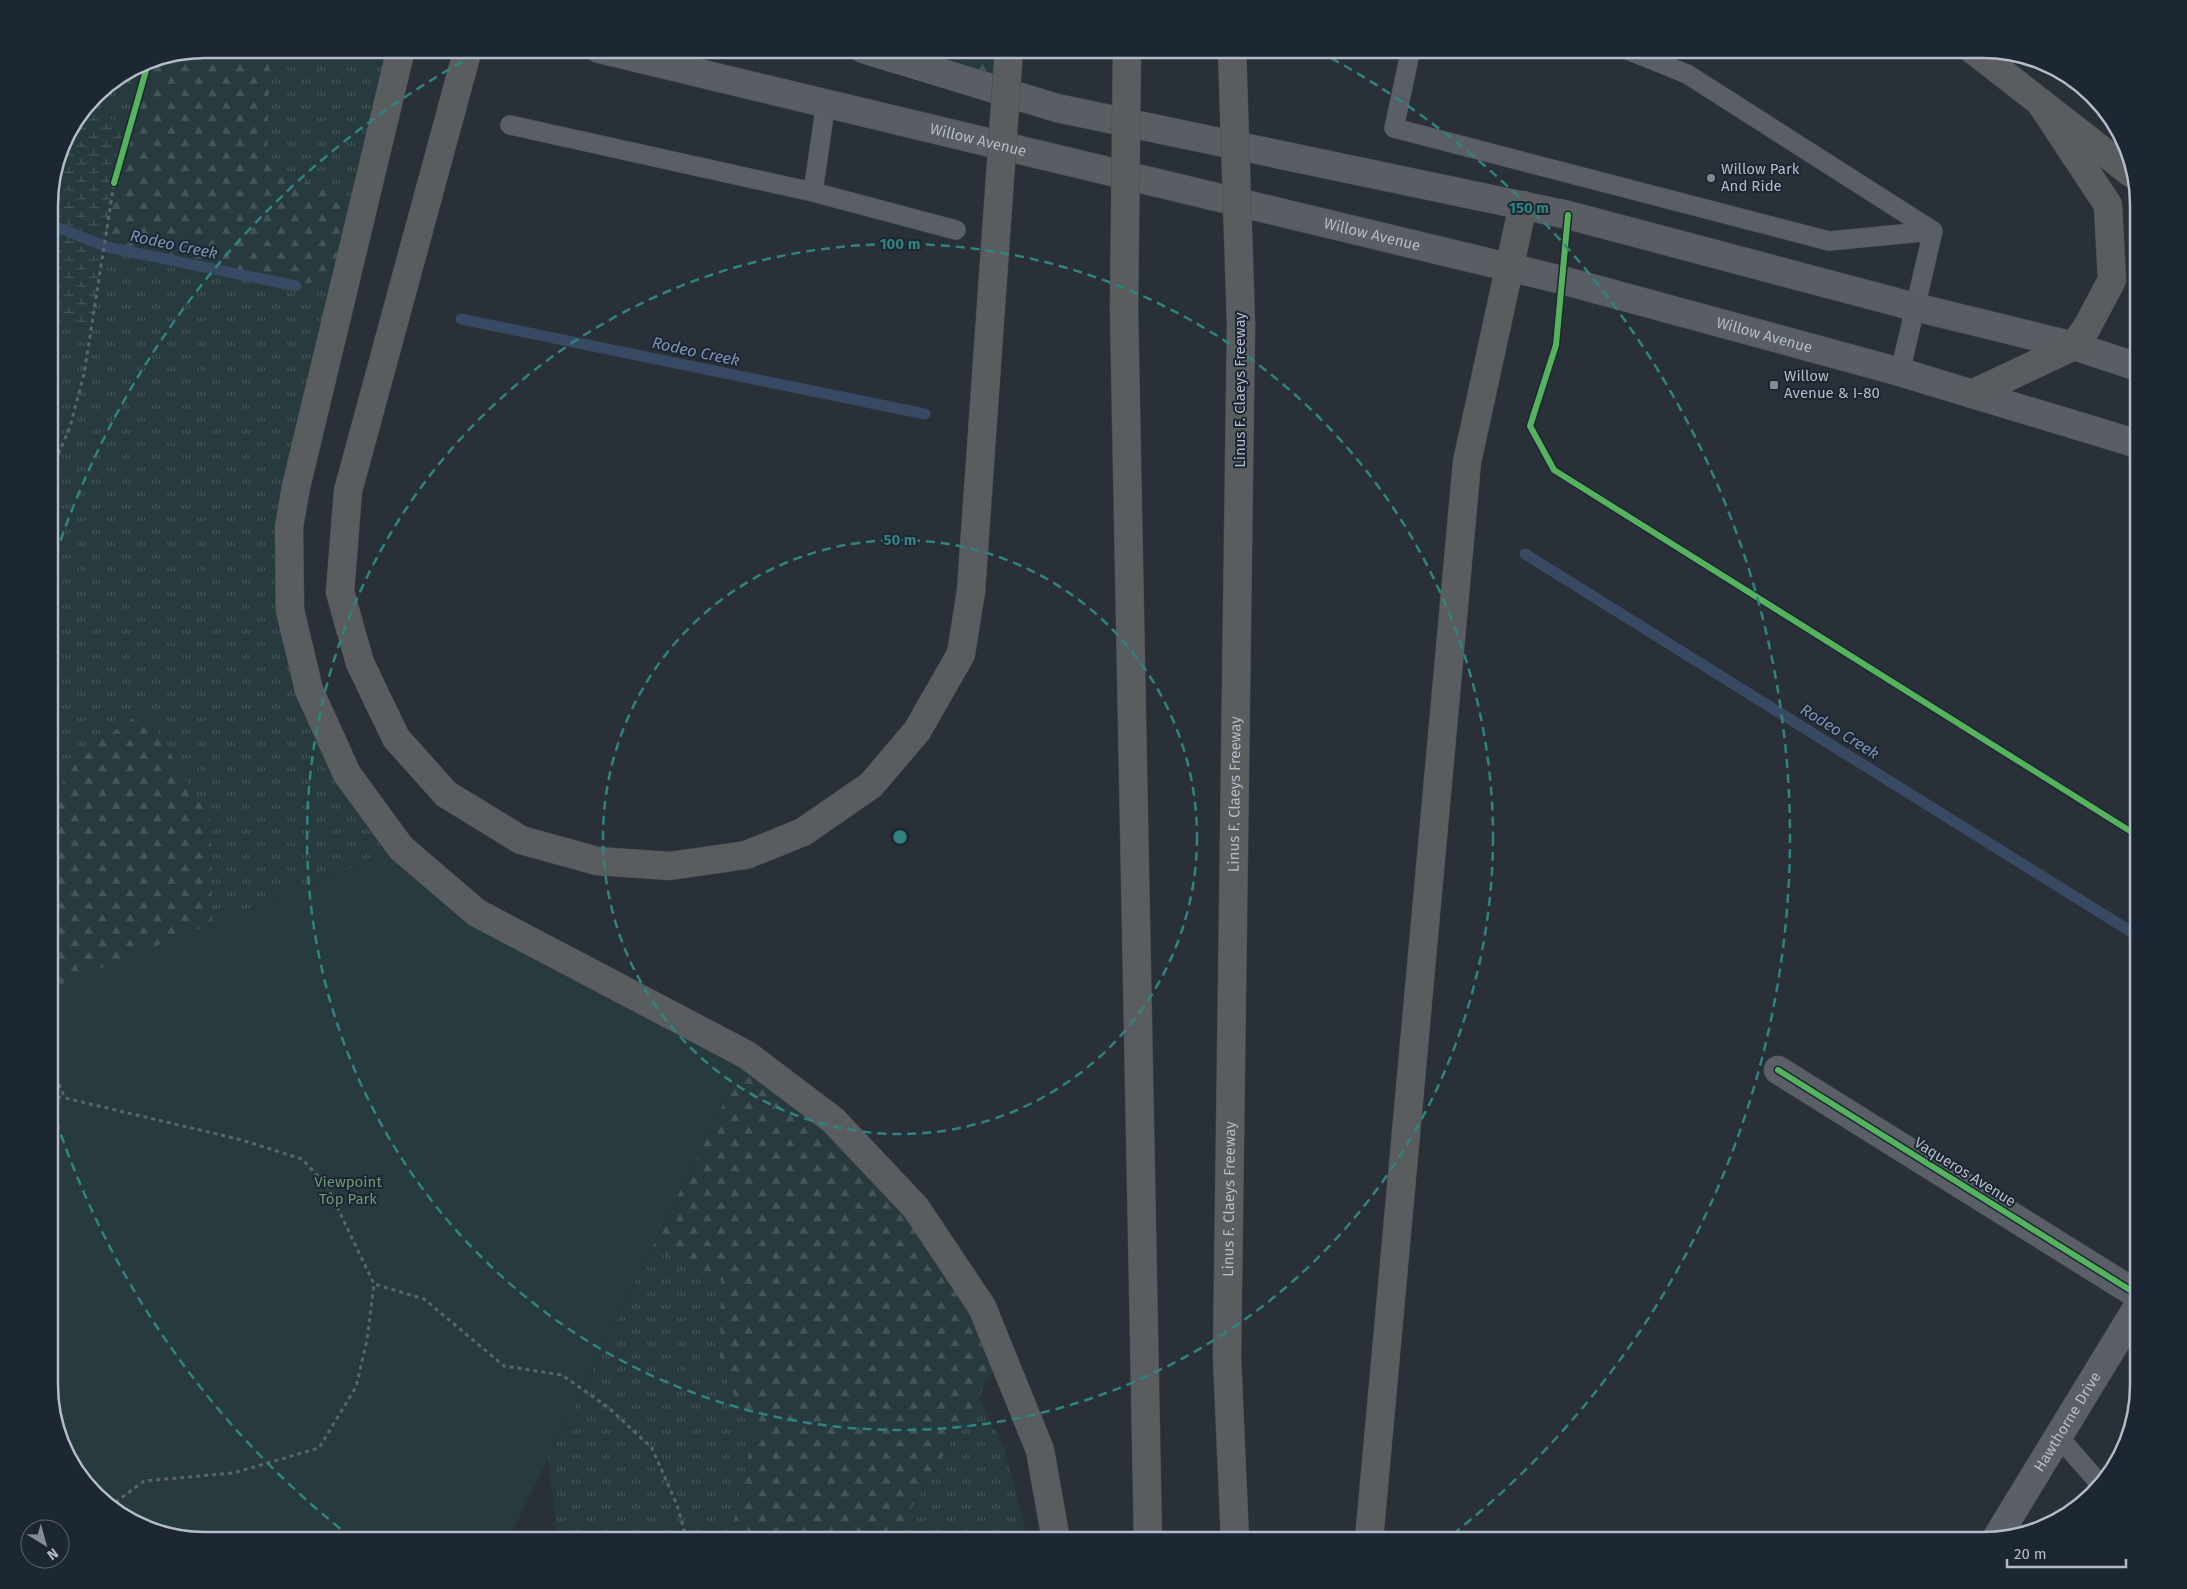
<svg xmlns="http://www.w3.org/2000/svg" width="2187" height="1589" viewBox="0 0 2187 1589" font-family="'Fira Sans',sans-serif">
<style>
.grass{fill:url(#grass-tufts)}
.forest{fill:url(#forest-firs)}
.wetland{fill:url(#wetland-marsh)}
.park{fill:#273a3e}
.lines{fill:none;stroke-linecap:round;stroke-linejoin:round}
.stream{stroke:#384963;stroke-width:11}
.service-casing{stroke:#484c53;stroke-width:20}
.minor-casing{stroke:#484c53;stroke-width:29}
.secondary-casing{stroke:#484c53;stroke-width:29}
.motorway-casing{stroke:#474c53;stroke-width:29}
.path{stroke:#5d636a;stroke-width:3;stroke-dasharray:4 4;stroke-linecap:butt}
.service{stroke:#5a5e66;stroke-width:19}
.minor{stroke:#5a5e66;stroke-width:28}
.secondary{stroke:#595d64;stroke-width:28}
.motorway{stroke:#5a5d60;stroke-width:28}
.motorway-bridge-casing{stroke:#474c53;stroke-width:29;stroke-linecap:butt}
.motorway-bridge{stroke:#5a5d60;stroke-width:28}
.cycleway-casing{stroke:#1d2633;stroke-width:9}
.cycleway{stroke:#56b35d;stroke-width:6}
.ring{fill:none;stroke:#308480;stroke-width:2.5;stroke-dasharray:9 6}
.poi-dot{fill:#848b96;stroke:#1d2633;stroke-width:2}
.labels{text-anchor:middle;stroke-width:4;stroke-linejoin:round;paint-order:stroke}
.street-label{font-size:15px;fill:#b4bcc9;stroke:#1d2633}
.poi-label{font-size:15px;fill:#b4bcc9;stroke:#1d2633;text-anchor:start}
.park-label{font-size:15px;fill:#6b9a76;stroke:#1d2633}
.water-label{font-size:16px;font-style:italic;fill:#7c92b1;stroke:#1d2633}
.rim{fill:none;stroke:#b4bcc9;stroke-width:2.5}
.centre{fill:#308480;stroke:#1d2633;stroke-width:2.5}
.ring-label{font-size:15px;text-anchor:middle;font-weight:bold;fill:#308480;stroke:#1d2633;stroke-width:4;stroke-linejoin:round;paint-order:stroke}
</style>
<defs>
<pattern id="grass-tufts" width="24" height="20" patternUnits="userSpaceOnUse" patternTransform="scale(1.25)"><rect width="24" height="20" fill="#273a3e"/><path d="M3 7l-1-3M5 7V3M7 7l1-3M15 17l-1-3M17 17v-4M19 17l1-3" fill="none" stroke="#445559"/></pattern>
<pattern id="forest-firs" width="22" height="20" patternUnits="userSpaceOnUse" patternTransform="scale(1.25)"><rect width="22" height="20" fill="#273a3e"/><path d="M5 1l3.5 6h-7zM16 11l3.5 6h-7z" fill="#445559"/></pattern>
<pattern id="wetland-marsh" width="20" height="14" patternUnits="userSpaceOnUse" patternTransform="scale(1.25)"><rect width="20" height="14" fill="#273a3e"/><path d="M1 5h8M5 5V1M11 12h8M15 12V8" fill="none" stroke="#445559"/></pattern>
</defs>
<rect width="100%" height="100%" fill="#2a3038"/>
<!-- grass -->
<path class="grass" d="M 270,49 L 401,49 L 362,210 L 267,161 Z
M 167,56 L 145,74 L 128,130 L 88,104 L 95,94 L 145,61 Z
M 107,247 L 296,286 L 347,274 L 289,527 L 309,690 L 401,848 L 212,924 L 211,822 L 82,753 L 49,805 L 49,318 L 90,332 Z
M 653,1248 L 721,1278 L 720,1365 L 753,1434 L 730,1540 L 558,1540 L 548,1459 Z
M 979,1397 L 1004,1447 L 1028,1540 L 892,1540 Z"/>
<!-- forest -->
<path class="forest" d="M 205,49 L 270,49 L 267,161 L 362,210 L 347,274 L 296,286 L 107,247 L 114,183 L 145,74 L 167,56 Z
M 912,49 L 1012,49 L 1010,94 L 914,64 Z
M 145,710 L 211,822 L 212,924 L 228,966 L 49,1062 L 49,805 L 82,753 Z
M 747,1055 L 916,1208 L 1002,1358 L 892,1540 L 730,1540 L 753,1434 L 720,1365 L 721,1278 L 653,1248 L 595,1364 Z"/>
<!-- wetland -->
<path class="wetland" d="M 88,104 L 128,130 L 114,183 L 107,247 L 90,332 L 49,318 L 49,195 L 61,145 Z"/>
<!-- park -->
<path class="park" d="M 401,848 L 477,913 L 747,1055 L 508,1540 L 205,1540 L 155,1532 L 110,1508 L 70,1462 L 49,1394 L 49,989 Z"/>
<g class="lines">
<!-- stream -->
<path class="stream" d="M 49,224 L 107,247 L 296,286
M 461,319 L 925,414
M 1525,554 L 2138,936"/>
<defs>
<path id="service" d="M 1411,49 L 1394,128 L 1829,241 L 1933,231
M 1625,49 L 1687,74 L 1933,231
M 826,102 L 813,192 L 956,230
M 510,125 L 813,192
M 1900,372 L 1933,231
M 2058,1436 L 2100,1484"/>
<g id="minor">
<path d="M 1778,1070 L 2138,1295"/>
<path id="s1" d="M 1997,1537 L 2138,1306"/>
</g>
<g id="secondary">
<path id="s2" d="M 599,49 L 1562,280 L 1900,372 L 2138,444"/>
<path d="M 863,49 L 1057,108 L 1568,215 L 1915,307 L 2074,346 L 2138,367"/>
</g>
<g id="motorway">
<path d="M 401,49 L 296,487 L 289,527 L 290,610 L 309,690 L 347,774 L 401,848 L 477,913 L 747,1055 L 833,1120 L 916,1208 L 982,1307 L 1040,1450 L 1056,1540"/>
<path d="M 468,49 L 348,491 L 340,592 L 360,663 L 396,738 L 446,794 L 521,840 L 597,861 L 670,866 L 746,855 L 803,832 L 871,785 L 917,731 L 961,654 L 971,591"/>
<path d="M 1972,49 L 2131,173"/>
<path d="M 1124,309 L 1148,1540"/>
<path d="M 1972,394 L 2074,346 L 2087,327 L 2112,280 L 2108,205 L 2040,102"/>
<path id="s3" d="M 1235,1540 L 1227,1357 L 1241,324"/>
<path d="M 1369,1540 L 1467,462 L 1523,205"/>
</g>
</defs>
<!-- service casing -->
<use href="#service" class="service-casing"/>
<!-- minor casing -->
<use href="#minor" class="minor-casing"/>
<!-- secondary casing -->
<use href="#secondary" class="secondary-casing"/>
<!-- motorway casing -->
<use href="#motorway" class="motorway-casing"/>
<!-- path -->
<path class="path" d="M 49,476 L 70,427 L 84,374 L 114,183
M 49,1062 L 65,1098 L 242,1140 L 302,1159 L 327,1186 L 374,1284 L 424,1299 L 504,1366 L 562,1375 L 609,1408 L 652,1448 L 677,1505 L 687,1540
M 49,1096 L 65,1098
M 109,1507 L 144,1481 L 233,1473 L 319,1448 L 356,1387 L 367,1340 L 374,1284"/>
<!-- service -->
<use href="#service" class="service"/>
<!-- minor -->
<use href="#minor" class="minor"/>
<!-- secondary -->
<use href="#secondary" class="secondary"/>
<!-- motorway -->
<use href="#motorway" class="motorway"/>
<defs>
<path id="motorway-bridge" d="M 1232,49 L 1241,324
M 1124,309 L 1127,49
M 971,591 L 1009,49"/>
</defs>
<!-- motorway-bridge casing -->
<use href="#motorway-bridge" class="motorway-bridge-casing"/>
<!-- motorway-bridge -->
<use href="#motorway-bridge" class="motorway-bridge"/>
<defs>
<path id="cycleway" d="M 114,183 L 149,60
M 1568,215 L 1556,345 L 1530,426 L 1554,470 L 2138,836
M 1778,1070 L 2138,1295"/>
</defs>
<!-- cycleway casing -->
<use href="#cycleway" class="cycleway-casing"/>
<!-- cycleway -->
<use href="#cycleway" class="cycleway"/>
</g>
<!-- distance rings -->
<g class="ring">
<circle cx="900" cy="837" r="297"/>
<circle cx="900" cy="837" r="593"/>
<path d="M352 1538A890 890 0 0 1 51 1105M51 569A890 890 0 0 1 482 51M1318 51A890 890 0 0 1 1448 1538"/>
</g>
<!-- markers -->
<g class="poi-dot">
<circle cx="1711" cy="178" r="5"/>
<rect x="1769" y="380" width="10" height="10" rx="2.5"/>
</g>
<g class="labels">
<!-- street labels -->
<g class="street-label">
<text dy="5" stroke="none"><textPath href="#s2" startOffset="390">Willow Avenue</textPath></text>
<text dy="5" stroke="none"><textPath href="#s2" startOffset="795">Willow Avenue</textPath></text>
<text dy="5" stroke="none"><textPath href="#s2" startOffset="1200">Willow Avenue</textPath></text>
<text transform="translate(1240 390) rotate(-90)" y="5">Linus F. Claeys Freeway</text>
<text dy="5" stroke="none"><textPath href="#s3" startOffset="746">Linus F. Claeys Freeway</textPath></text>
<text transform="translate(1965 1172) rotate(32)" y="5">Vaqueros Avenue</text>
<text dy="5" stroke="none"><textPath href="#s3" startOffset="341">Linus F. Claeys Freeway</textPath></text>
<text dy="5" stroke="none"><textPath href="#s1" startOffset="135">Hawthorne Drive</textPath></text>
</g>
<!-- poi labels -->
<g class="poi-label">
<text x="1721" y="174">Willow Park<tspan x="1721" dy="17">And Ride</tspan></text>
<text x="1784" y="381">Willow<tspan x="1784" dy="17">Avenue &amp; I-80</tspan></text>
</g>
<!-- park labels -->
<g class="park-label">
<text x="348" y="1187">Viewpoint<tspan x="348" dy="17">Top Park</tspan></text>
</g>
<!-- water labels -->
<g class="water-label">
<text transform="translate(174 244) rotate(12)" y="6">Rodeo Creek</text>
<text transform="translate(696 351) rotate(12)" y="6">Rodeo Creek</text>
<text transform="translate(1840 731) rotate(32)" y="6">Rodeo Creek</text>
</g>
</g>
<!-- crop -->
<path d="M0 0H2187V1589H0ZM205 58H1983A147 147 0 0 1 2130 205V1385A147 147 0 0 1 1983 1532H205A147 147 0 0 1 58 1385V205A147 147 0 0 1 205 58Z" fill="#1d2633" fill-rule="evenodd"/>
<path class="rim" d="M205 58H1983A147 147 0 0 1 2130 205V1385A147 147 0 0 1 1983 1532H205A147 147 0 0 1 58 1385V205A147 147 0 0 1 205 58Z"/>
<circle cx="900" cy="837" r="8" class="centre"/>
<g class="ring-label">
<text x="1529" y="213">150 m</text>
<text x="900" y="249">100 m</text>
<text x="900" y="545">50 m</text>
</g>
<!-- north arrow -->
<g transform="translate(45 1544) rotate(143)"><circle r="24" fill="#1d2633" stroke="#59626f"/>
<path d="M0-4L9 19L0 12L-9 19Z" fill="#848b96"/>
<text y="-8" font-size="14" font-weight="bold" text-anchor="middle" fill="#b4bcc9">N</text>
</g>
<!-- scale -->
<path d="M2007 1559v8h119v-8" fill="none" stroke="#b4bcc9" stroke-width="2.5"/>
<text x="2014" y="1559" font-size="15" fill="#b4bcc9" stroke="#1d2633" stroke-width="4" paint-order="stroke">20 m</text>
</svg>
